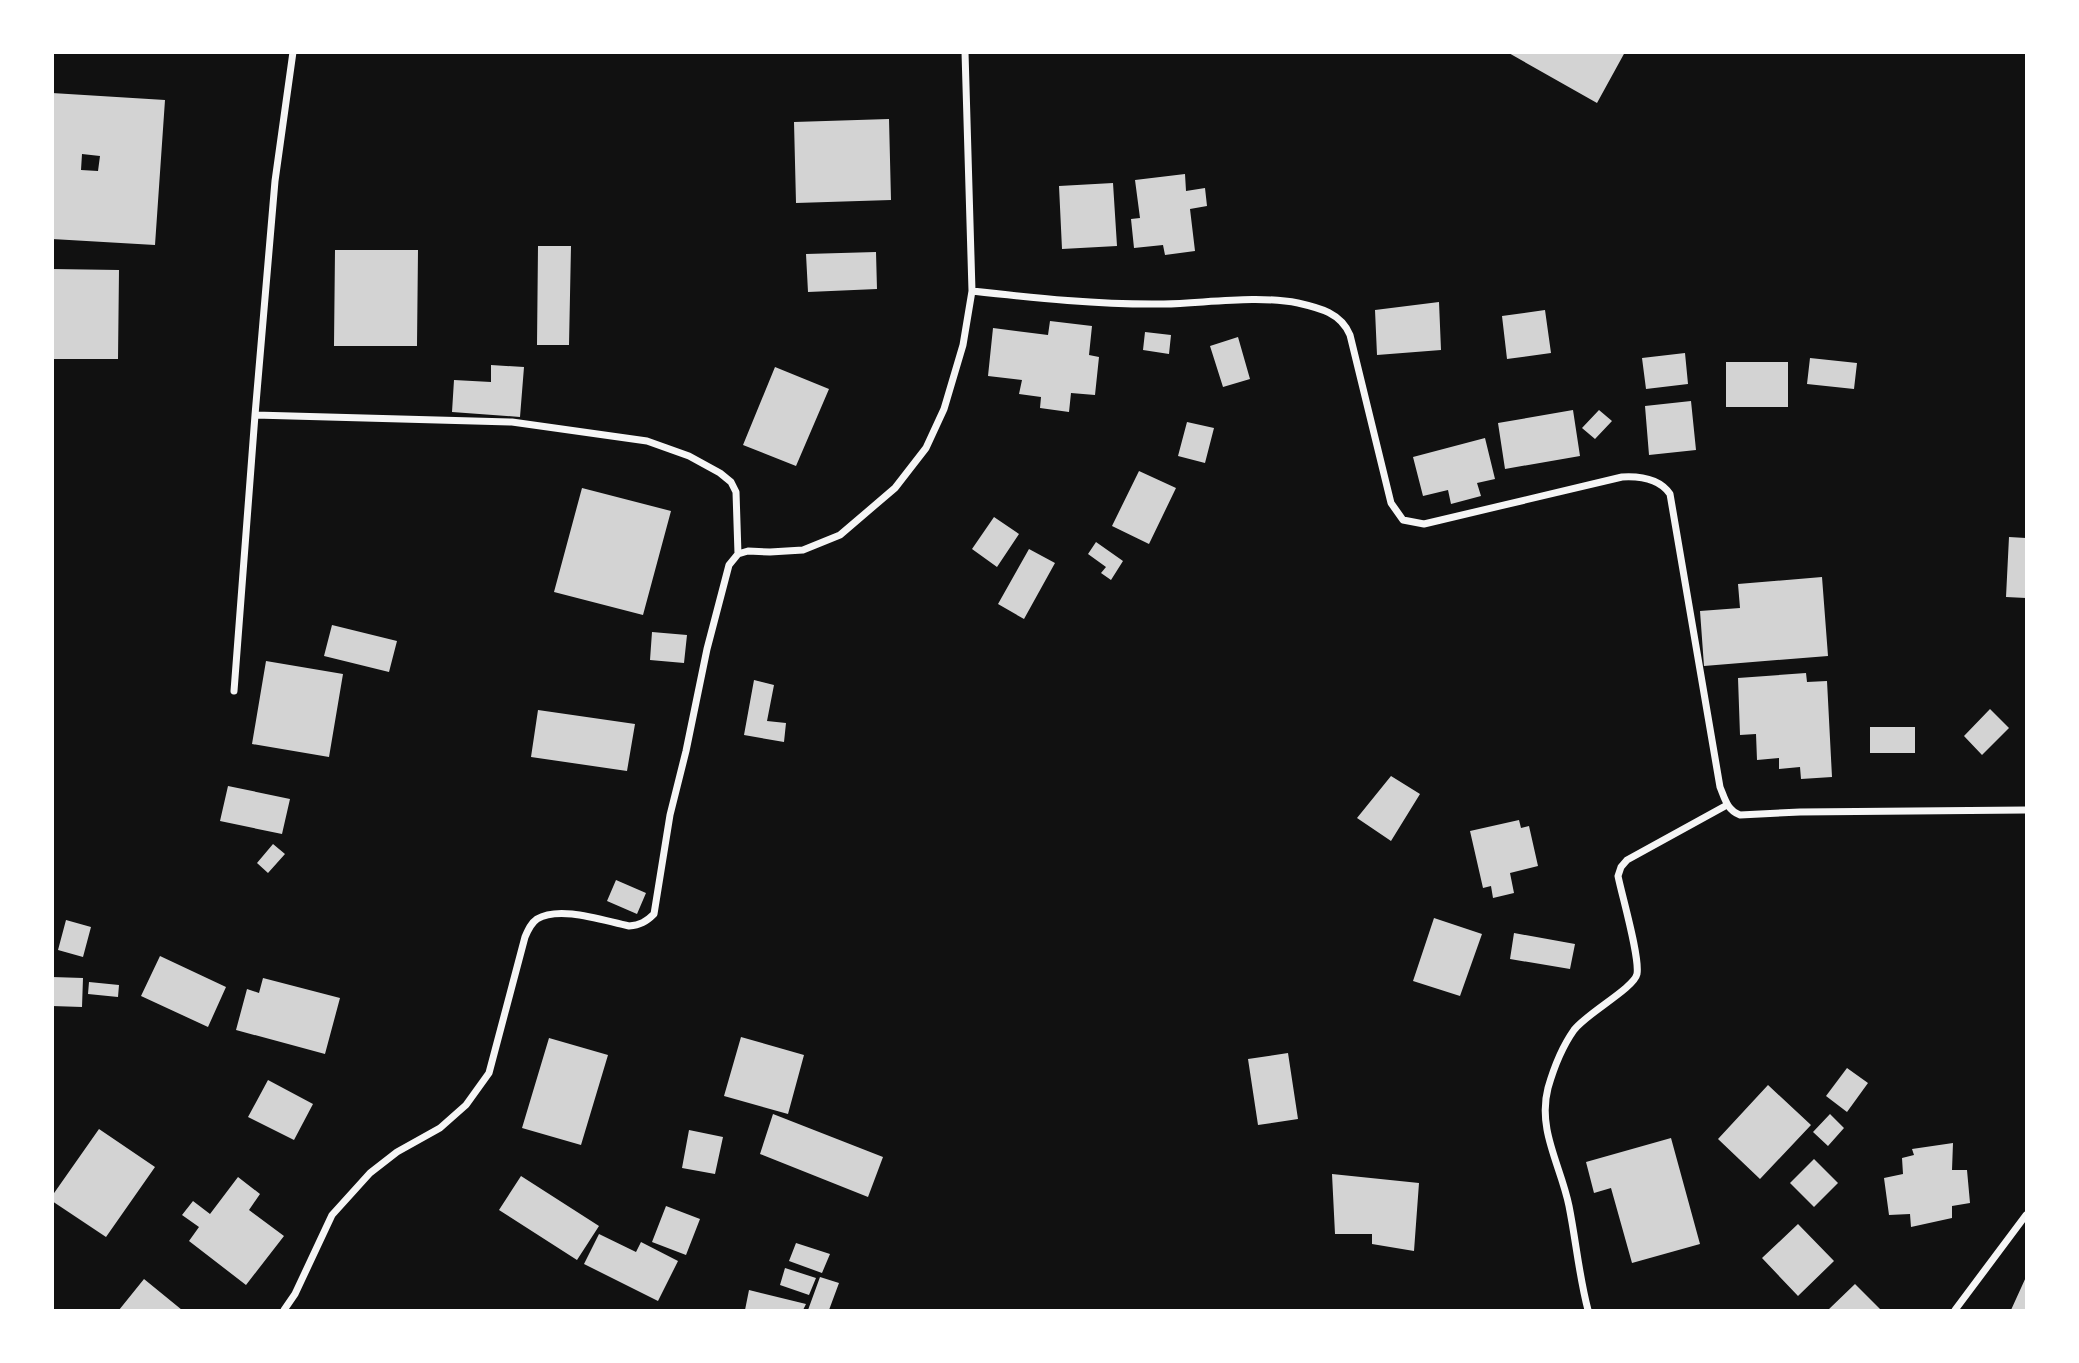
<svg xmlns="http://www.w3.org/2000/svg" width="2079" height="1363" viewBox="0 0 2079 1363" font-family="Cabin,sans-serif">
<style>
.building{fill:#d3d3d3;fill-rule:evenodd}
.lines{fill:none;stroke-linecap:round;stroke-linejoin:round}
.minor{stroke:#f5f5f5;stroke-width:7}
</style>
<rect width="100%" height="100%" fill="#111"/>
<!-- building -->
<path class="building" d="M 1507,52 L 1625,52 L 1597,103 Z
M 52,93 L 165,100 L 155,245 L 52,239 ZM 82,154 L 100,156 L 98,171 L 81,170 Z
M 889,119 L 891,200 L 796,203 L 794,122 Z
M 1185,174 L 1186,191 L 1205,188 L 1207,206 L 1190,209 L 1195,251 L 1165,255 L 1163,245 L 1134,248 L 1131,219 L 1140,218 L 1135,180 Z
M 1113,183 L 1117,246 L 1062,249 L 1059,186 Z
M 538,246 L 571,246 L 569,345 L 537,345 Z
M 335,250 L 418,250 L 417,346 L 334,346 Z
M 876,252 L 877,289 L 808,292 L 806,254 Z
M 52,269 L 119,270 L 118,359 L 52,359 Z
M 1439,302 L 1441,350 L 1377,355 L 1375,310 Z
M 1545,310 L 1551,353 L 1507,359 L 1502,316 Z
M 1050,321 L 1092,326 L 1089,355 L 1099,357 L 1095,395 L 1071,393 L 1069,412 L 1040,408 L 1041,397 L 1019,394 L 1022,380 L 988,376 L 993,328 L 1048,335 Z
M 1145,332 L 1171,335 L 1169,354 L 1143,350 Z
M 1238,337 L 1250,379 L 1223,387 L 1210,346 Z
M 1685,353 L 1688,384 L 1646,389 L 1642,358 Z
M 1810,358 L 1857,363 L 1854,389 L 1807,384 Z
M 1726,362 L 1788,362 L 1788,407 L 1726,407 Z
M 491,365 L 524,367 L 520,417 L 452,412 L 454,380 L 491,382 Z
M 775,367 L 829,389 L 796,466 L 743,445 Z
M 1691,401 L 1696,450 L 1649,455 L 1645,406 Z
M 1573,410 L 1580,456 L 1505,469 L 1498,423 Z
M 1599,410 L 1612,421 L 1595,439 L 1582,428 Z
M 1187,422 L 1214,428 L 1205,463 L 1178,456 Z
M 1485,438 L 1495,479 L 1477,483 L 1481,496 L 1451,504 L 1448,490 L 1423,496 L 1413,457 Z
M 1139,471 L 1176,488 L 1149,544 L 1112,526 Z
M 582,488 L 671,511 L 643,615 L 554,592 Z
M 994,517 L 1019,534 L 997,567 L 972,549 Z
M 2009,537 L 2026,538 L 2026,598 L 2006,597 Z
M 1096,542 L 1123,561 L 1111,580 L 1101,573 L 1106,567 L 1088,554 Z
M 1029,549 L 1055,563 L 1024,619 L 998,604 Z
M 1822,577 L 1828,656 L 1704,666 L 1700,611 L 1740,608 L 1738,584 Z
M 332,625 L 397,641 L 389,672 L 324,656 Z
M 652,632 L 687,635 L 684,663 L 650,660 Z
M 266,661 L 343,674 L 329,757 L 252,744 Z
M 1806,673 L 1807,682 L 1827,681 L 1832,777 L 1801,779 L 1800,767 L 1779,769 L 1779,758 L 1757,760 L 1756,734 L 1740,735 L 1738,678 Z
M 754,680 L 774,685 L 767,721 L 786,723 L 784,742 L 744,735 Z
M 1990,709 L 2009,728 L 1982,755 L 1964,736 Z
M 538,710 L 635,724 L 627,771 L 531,757 Z
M 1870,727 L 1915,727 L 1915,753 L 1870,753 Z
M 1391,776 L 1420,794 L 1391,841 L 1357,818 Z
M 228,786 L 290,799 L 282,834 L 220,821 Z
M 1519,820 L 1521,828 L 1529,826 L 1538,866 L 1510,873 L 1514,893 L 1493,898 L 1491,886 L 1483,888 L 1470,831 Z
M 273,844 L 285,854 L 268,873 L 257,863 Z
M 616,880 L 646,893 L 637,914 L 607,901 Z
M 1434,918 L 1482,934 L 1460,996 L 1413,981 Z
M 66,920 L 91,927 L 83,957 L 58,950 Z
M 1514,933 L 1575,944 L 1570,969 L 1510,959 Z
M 160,956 L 226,987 L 208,1027 L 141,996 Z
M 52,977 L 83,978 L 82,1007 L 52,1006 Z
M 263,978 L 340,998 L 325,1054 L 236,1030 L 247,989 L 259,993 Z
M 89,982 L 119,985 L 118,997 L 88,994 Z
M 741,1037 L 804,1055 L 788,1114 L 724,1096 Z
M 549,1038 L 608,1055 L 581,1145 L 522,1128 Z
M 1288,1053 L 1298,1119 L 1258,1125 L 1248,1059 Z
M 1847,1068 L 1868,1083 L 1847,1112 L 1826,1096 Z
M 268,1080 L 313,1104 L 294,1140 L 248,1117 Z
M 1768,1085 L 1811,1125 L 1760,1179 L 1718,1139 Z
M 773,1114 L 883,1157 L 868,1197 L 760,1154 Z
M 1830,1114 L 1844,1128 L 1828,1146 L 1813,1132 Z
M 99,1129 L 155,1167 L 106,1237 L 52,1201 L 52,1196 Z
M 689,1130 L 723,1137 L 715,1174 L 682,1168 Z
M 1671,1138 L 1700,1244 L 1632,1263 L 1611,1188 L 1594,1193 L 1586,1162 Z
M 1953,1143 L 1952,1170 L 1967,1170 L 1970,1203 L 1952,1206 L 1952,1218 L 1911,1227 L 1910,1214 L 1889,1215 L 1884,1178 L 1903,1174 L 1902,1158 L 1914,1155 L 1912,1149 Z
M 1814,1159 L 1838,1183 L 1814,1207 L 1790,1183 Z
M 1332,1174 L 1419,1183 L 1414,1251 L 1372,1244 L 1372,1234 L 1335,1234 Z
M 521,1176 L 599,1226 L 577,1260 L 499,1210 Z
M 238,1177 L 260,1194 L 249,1210 L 284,1236 L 246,1285 L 189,1241 L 199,1227 L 182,1215 L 193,1201 L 210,1214 Z
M 666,1206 L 700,1219 L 686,1255 L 652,1242 Z
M 1798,1224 L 1834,1261 L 1798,1296 L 1762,1258 Z
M 599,1234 L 636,1252 L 641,1242 L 678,1261 L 658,1301 L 584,1264 Z
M 796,1243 L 830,1254 L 822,1273 L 789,1261 Z
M 785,1268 L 816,1278 L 809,1295 L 780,1285 Z
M 820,1277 L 839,1283 L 829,1310 L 808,1310 Z
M 2026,1277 L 2026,1310 L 2011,1310 Z
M 144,1279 L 182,1310 L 119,1310 Z
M 1855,1284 L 1881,1310 L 1828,1310 Z
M 749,1290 L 806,1304 L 803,1310 L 745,1310 Z"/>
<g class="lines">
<!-- minor -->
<path class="minor" d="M 972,291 C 1035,298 1100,305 1164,304 C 1206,303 1258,295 1298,303 C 1320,308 1341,313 1350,335 L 1391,503 L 1403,520 L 1424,524 L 1622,477 C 1639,476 1659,478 1670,494 L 1720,787 C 1725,799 1727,810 1740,815 L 1800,812 L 2026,810
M 255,415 L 512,422 L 647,441 L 689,456 L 720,473 L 731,482 L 736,492 L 738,554
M 234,691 L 255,415 L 275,181 L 293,52
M 284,1310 L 295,1294 L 332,1215 L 370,1173 L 397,1152 L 440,1128 L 466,1105 L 489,1073 L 525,937 C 528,930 531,923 537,919 C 560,905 604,921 629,926 C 640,925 646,922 654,914 L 670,815 L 686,751 L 707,649 L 729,565 L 738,554 L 748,551 L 770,552 L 803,550 L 840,535 L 895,488 L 926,448 L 944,409 L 963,345 L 972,291 L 965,52
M 1588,1310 C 1579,1276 1576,1241 1569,1206 C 1561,1166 1537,1130 1548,1088 C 1554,1067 1562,1047 1574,1030 C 1587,1013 1634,988 1637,974 C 1640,957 1622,896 1618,876 L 1621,867 L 1627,860 L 1727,805
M 1955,1310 L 2026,1215"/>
</g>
<!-- border -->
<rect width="2079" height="1363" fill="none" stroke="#ffffff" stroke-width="108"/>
</svg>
